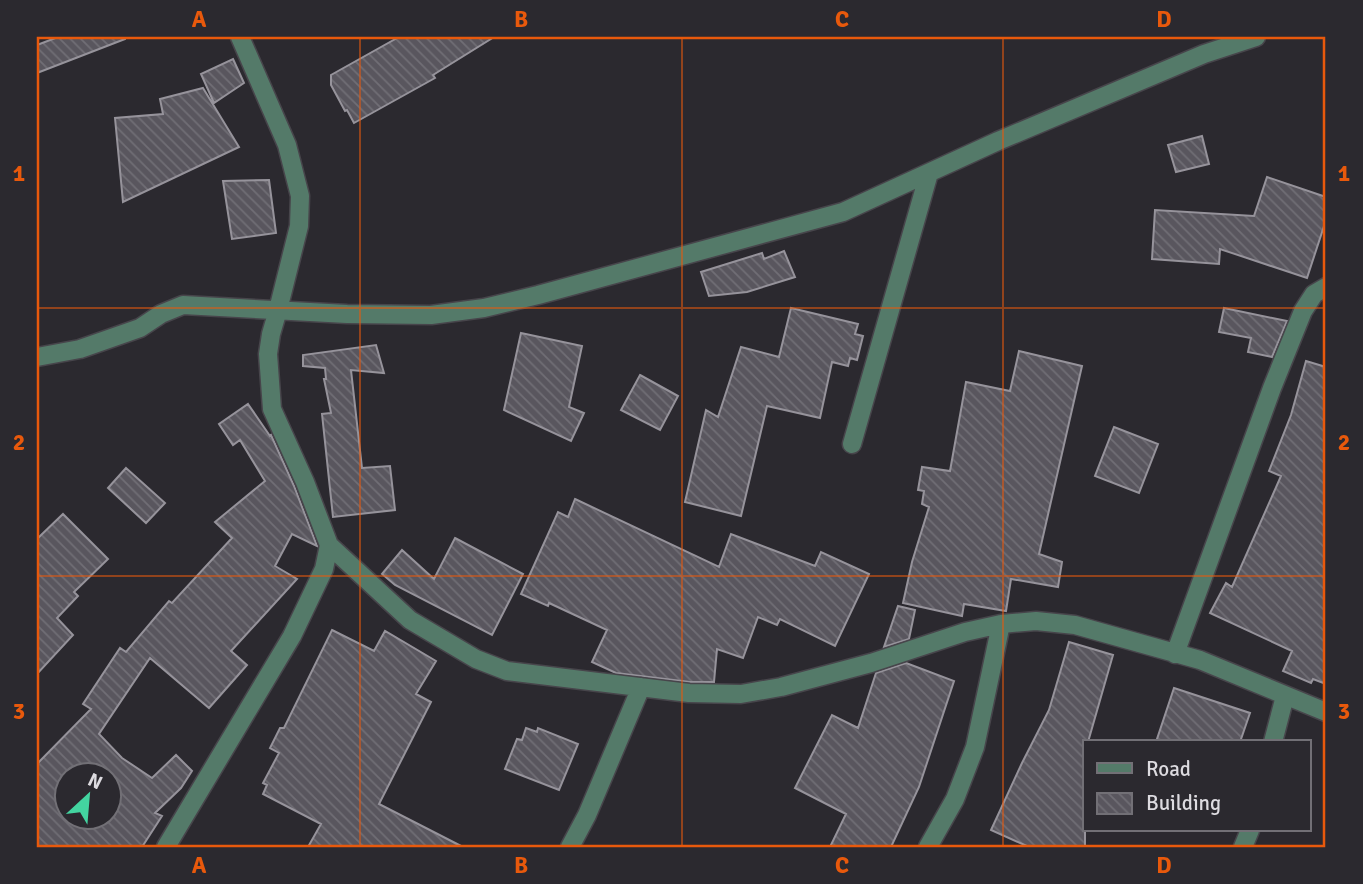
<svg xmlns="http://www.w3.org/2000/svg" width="1363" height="884" viewBox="0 0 1363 884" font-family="Signika,sans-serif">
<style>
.building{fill:url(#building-back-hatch);stroke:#96939b;stroke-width:2;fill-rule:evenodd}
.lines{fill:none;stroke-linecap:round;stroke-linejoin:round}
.minor-casing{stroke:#47454b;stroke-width:21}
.minor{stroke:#547a69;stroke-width:18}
.grid{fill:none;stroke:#e8590c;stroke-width:2;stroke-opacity:0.55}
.neatline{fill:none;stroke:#e8590c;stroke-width:2.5}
.grid-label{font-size:23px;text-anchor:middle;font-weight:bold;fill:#e8590c}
</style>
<defs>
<pattern id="building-back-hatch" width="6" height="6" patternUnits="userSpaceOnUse" patternTransform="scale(1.75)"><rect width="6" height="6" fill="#59565e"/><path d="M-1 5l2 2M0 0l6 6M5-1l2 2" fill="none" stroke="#706e75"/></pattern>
</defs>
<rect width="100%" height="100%" fill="#2b292f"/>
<!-- building -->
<path class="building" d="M 58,37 L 125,37 L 125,39 L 37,73 L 37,45 Z
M 399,37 L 494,37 L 433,75 L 435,78 L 354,123 L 347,110 L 345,111 L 331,85 L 331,75 Z
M 233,59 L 244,83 L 214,103 L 201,74 Z
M 203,88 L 239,147 L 123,202 L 115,118 L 163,114 L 160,99 Z
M 1202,136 L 1209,164 L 1176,172 L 1168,145 Z
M 1267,177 L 1326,197 L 1326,220 L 1307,278 L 1220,249 L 1219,264 L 1152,259 L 1155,210 L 1254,216 Z
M 269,180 L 276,233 L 232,239 L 223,181 Z
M 784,251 L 795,277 L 747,292 L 709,296 L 701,272 L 762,253 L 764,259 Z
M 791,308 L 858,324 L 855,334 L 863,336 L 857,360 L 850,358 L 848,366 L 832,362 L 820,418 L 767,406 L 741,516 L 685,502 L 706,410 L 718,417 L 741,347 L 779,357 Z
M 1224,308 L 1287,321 L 1272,357 L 1248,352 L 1251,338 L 1219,332 Z
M 521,333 L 582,346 L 569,407 L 584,413 L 571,441 L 504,410 Z
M 376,345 L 384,373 L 351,370 L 362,468 L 390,466 L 395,510 L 333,517 L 322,414 L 331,413 L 324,379 L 326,379 L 325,368 L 303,366 L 303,355 Z
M 1019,351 L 1082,366 L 1039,554 L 1062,562 L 1058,587 L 1011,579 L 1006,611 L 964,604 L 962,616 L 903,603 L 912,562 L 929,507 L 922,504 L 924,491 L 918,490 L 922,467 L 950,471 L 966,382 L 1010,391 Z
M 1306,361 L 1326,367 L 1326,684 L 1313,679 L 1311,683 L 1283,671 L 1292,651 L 1210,613 L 1226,583 L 1232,587 L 1281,476 L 1269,471 L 1291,415 Z
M 640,375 L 678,396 L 660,430 L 621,410 Z
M 248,404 L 270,436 L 271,435 L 294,486 L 317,546 L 292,534 L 275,566 L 297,579 L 231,651 L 247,665 L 209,708 L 150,658 L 99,734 L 122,758 L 152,778 L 176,755 L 192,771 L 181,788 L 155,813 L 162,816 L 142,847 L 37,847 L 37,764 L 91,709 L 83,704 L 120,648 L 126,652 L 169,601 L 172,603 L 232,538 L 215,522 L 265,481 L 240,440 L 233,445 L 219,424 ZM 66,775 L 108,775 L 108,817 L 66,817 Z
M 1114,427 L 1158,444 L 1139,493 L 1095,476 Z
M 126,468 L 165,503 L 146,523 L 108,488 Z
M 575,499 L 719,567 L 731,534 L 815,566 L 821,552 L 869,574 L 835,646 L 780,619 L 777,625 L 758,617 L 743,658 L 717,649 L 714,682 L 690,682 L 616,673 L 592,662 L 607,630 L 549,603 L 548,606 L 521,594 L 558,512 L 568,517 Z
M 63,514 L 108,559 L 74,592 L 78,596 L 57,618 L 73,635 L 37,674 L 37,539 Z
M 455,538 L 523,574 L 492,635 L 395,585 L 382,574 L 402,550 L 434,579 Z
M 898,606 L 915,610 L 909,639 L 884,647 Z
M 332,630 L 374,651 L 385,631 L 436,661 L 416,694 L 431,702 L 379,804 L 463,847 L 308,847 L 321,824 L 263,794 L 267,785 L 263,783 L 279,753 L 270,748 L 280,728 L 284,728 Z
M 1069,642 L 1113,655 L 1088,742 L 1085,742 L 1085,847 L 1029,847 L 991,830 L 1022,763 L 1049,710 Z
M 906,663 L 954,681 L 919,787 L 891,847 L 830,847 L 846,814 L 795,788 L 832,715 L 858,728 L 876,673 Z
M 1174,688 L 1250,713 L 1240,742 L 1156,742 Z
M 526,728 L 537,732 L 538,728 L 578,744 L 559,790 L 505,769 L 517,739 L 522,740 Z"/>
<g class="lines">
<defs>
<path id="minor" d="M 37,357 L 80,349 L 140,328 L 161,314 L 183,305 L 347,314 L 431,315 L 484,308 L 538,295 L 843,212 L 998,141 L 1204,54 L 1256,37
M 852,444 L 929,173
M 329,545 L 410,620 L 476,659 L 507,671 L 689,693 L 741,694 L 781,687 L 871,663 L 965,632 L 1001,624 L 1036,621 L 1075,625 L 1200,660 L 1326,712
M 1175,654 L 1272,388 L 1303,311 L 1314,294 L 1326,287
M 1273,742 L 1285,696
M 166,847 L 292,636 L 324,569 L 329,545 L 305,482 L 272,409 L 268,354 L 271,334 L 278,310 L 299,226 L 300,196 L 287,145 L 240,37
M 570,847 L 587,815 L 641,687
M 928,847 L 955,799 L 975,747 L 1001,624
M 1243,847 L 1250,830"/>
</defs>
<!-- minor casing -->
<use href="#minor" class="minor-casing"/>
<!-- minor -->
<use href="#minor" class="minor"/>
</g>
<!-- grid -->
<path class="grid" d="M 360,37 L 360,847M 682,37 L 682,847M 1003,37 L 1003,847M 37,308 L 1326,308M 37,576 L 1326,576"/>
<!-- border -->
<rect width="1363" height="884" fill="none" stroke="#2b292f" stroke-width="77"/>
<!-- legend -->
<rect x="1083" y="740" width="228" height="91" fill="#2b292f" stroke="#727076" stroke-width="2"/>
<rect x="1097" y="763" width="35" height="10" fill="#547a69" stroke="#727076" stroke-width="2"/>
<text x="1146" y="776" font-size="21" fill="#dddbe0">Road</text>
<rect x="1097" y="793" width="35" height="21" fill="url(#building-back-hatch)" stroke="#727076" stroke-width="2"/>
<text x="1146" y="810" font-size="21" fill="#dddbe0">Building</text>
<!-- north arrow -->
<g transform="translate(88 796) rotate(26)"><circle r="33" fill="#2b292f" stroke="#727076" stroke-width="2"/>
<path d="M0-5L12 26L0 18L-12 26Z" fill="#43d4a0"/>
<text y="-10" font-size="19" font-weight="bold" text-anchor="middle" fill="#dddbe0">N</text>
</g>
<rect x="38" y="38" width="1286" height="808" class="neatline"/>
<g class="grid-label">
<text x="199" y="27">A</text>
<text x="521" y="27">B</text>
<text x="842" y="27">C</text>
<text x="1164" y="27">D</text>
<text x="19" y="181">1</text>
<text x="1344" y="181">1</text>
<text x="19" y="450">2</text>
<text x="1344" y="450">2</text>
<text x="19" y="719">3</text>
<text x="1344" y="719">3</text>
<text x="199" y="873">A</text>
<text x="521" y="873">B</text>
<text x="842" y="873">C</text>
<text x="1164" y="873">D</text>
</g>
</svg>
